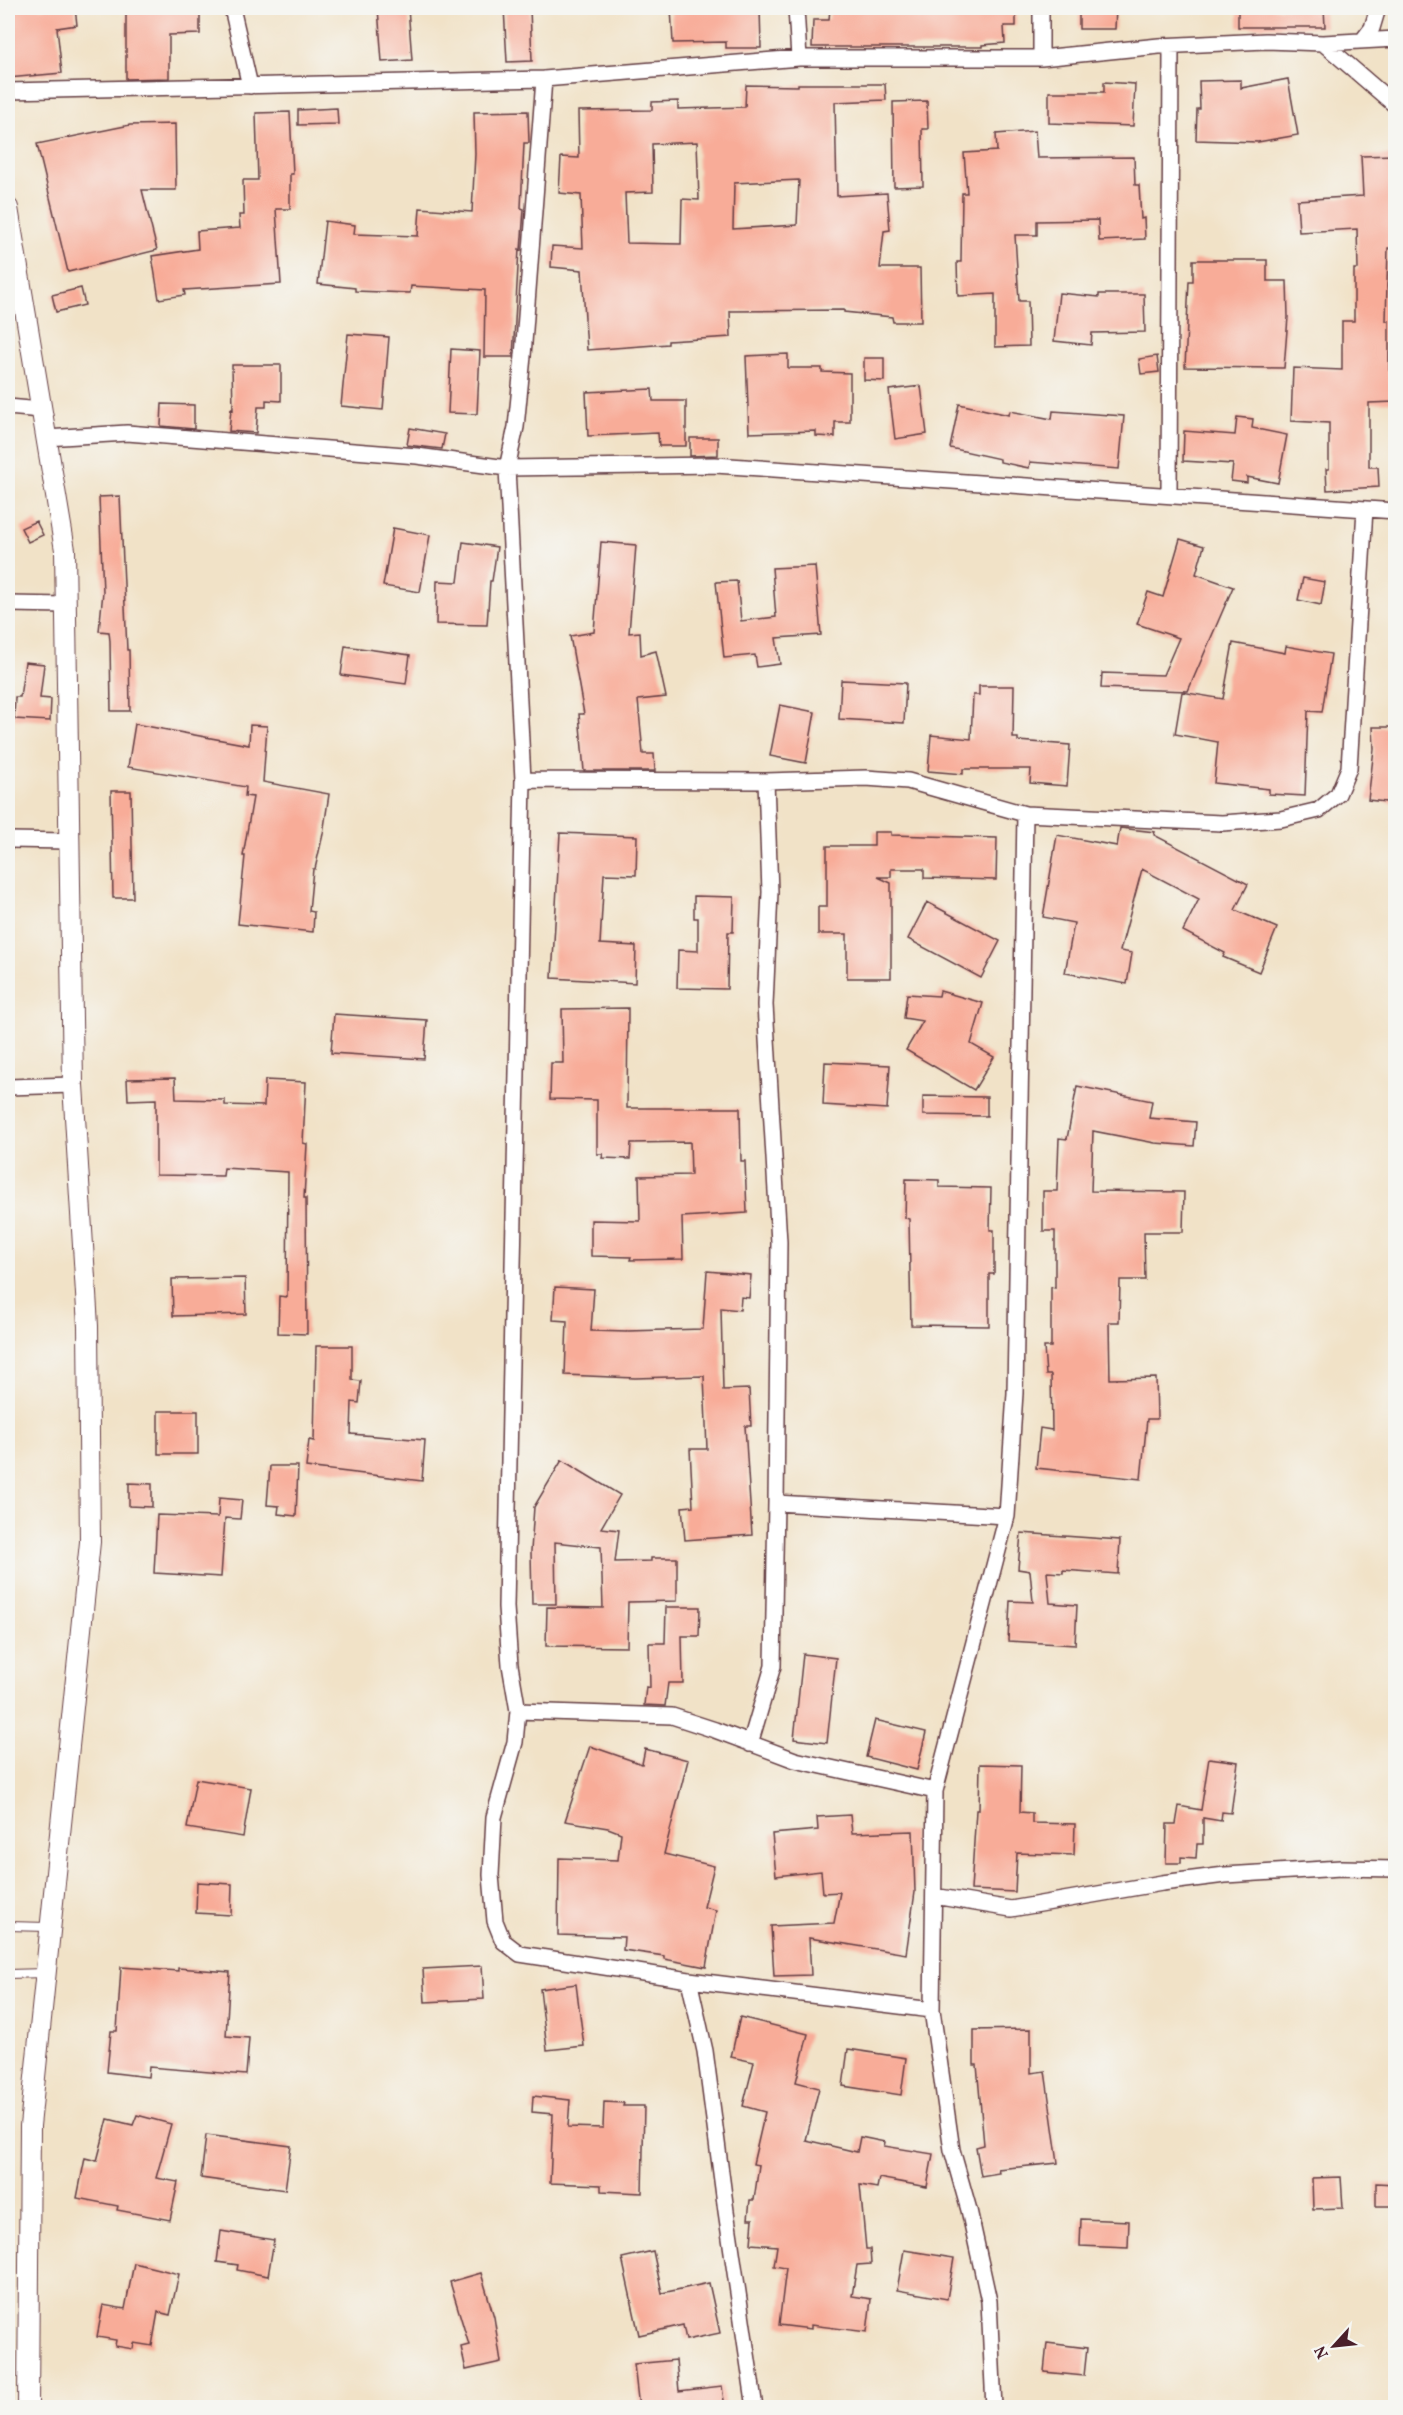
<svg xmlns="http://www.w3.org/2000/svg" width="1403" height="2415" viewBox="0 0 1403 2415" font-family="Vollkorn,serif">
<style>
.building{fill:#f8ac98;fill-rule:evenodd}
.lines{fill:none;stroke-linecap:round;stroke-linejoin:round}
.service-casing{stroke:#633c42;stroke-width:10}
.minor-casing{stroke:#633c42;stroke-width:18}
.tertiary-casing{stroke:#633c42;stroke-width:22}
.service{stroke:#fff;stroke-width:8}
.minor{stroke:#fff;stroke-width:15}
.tertiary{stroke:#fff;stroke-width:20}
</style>
<rect width="100%" height="100%" fill="#f6f6f2"/>
<filter id="ink" filterUnits="userSpaceOnUse"><feTurbulence type="fractalNoise" baseFrequency=".0167" numOctaves="2"/><feDisplacementMap in="SourceGraphic" scale="12" xChannelSelector="R" yChannelSelector="G"/><feConvolveMatrix kernelMatrix="1 2 1 2 8 2 1 2 1" color-interpolation-filters="sRGB"/></filter>
<filter id="wash" filterUnits="userSpaceOnUse"><feTurbulence type="fractalNoise" baseFrequency=".008" numOctaves="4" result="noise"/><feDisplacementMap in="SourceGraphic" scale="24" xChannelSelector="R" yChannelSelector="G"/><feGaussianBlur stdDeviation="1.35" result="paint"/><feColorMatrix in="noise" values="0 0 0 0 0 0 0 0 0 0 0 0 0 0 0 0 0 1.4 0 .05"/><feComposite in="paint" operator="in"/></filter>
<g filter="url(#wash)">
<rect width="100%" height="100%" fill="#f1e2c7"/>
<g id="blocks">
<!-- building -->
<path class="building" d="M 8,8 L 75,8 L 77,25 L 57,28 L 62,73 L 8,78 L 8,49 L 11,49 Z
M 126,8 L 200,8 L 200,34 L 169,35 L 169,78 L 126,79 Z
M 378,8 L 408,8 L 412,60 L 382,62 Z
M 504,8 L 530,8 L 532,61 L 507,62 Z
M 671,8 L 760,8 L 761,48 L 726,48 L 726,42 L 673,43 Z
M 830,8 L 1016,8 L 1016,26 L 1004,26 L 1005,43 L 982,45 L 982,47 L 812,47 L 813,20 L 829,20 Z
M 1079,8 L 1116,8 L 1115,29 L 1079,29 Z
M 1238,8 L 1324,8 L 1325,27 L 1238,27 Z
M 1288,79 L 1298,135 L 1258,142 L 1196,140 L 1197,109 L 1200,109 L 1199,81 L 1241,80 L 1241,88 Z
M 1104,82 L 1135,84 L 1133,126 L 1049,123 L 1049,92 L 1104,92 Z
M 798,84 L 885,84 L 886,100 L 835,102 L 837,196 L 887,193 L 890,230 L 884,231 L 880,268 L 920,268 L 921,322 L 893,322 L 892,317 L 844,312 L 844,310 L 730,311 L 731,337 L 668,341 L 668,344 L 587,350 L 582,270 L 551,267 L 552,246 L 583,248 L 581,195 L 559,193 L 561,157 L 579,158 L 578,111 L 652,110 L 652,102 L 678,101 L 678,109 L 745,107 L 746,85 L 798,86 ZM 697,142 L 699,200 L 682,199 L 681,244 L 627,243 L 625,193 L 653,192 L 652,144 ZM 799,180 L 797,225 L 733,229 L 734,183 Z
M 927,101 L 928,129 L 922,129 L 923,186 L 894,187 L 893,102 Z
M 337,108 L 338,124 L 298,125 L 298,110 Z
M 528,111 L 529,143 L 524,143 L 521,208 L 524,209 L 521,250 L 519,249 L 513,357 L 484,357 L 485,290 L 411,286 L 410,293 L 355,291 L 355,288 L 318,284 L 325,221 L 355,225 L 354,234 L 418,236 L 420,208 L 472,212 L 475,154 L 474,112 Z
M 290,112 L 293,174 L 290,174 L 290,209 L 276,209 L 281,284 L 184,290 L 185,295 L 159,299 L 152,256 L 198,249 L 197,231 L 240,228 L 239,215 L 244,215 L 243,180 L 258,180 L 256,113 Z
M 175,124 L 176,190 L 142,190 L 157,250 L 68,272 L 37,144 L 130,125 Z
M 1035,131 L 1037,158 L 1134,157 L 1135,185 L 1139,185 L 1141,219 L 1144,218 L 1145,239 L 1099,241 L 1098,220 L 1037,221 L 1037,235 L 1015,235 L 1019,301 L 1028,301 L 1029,346 L 995,347 L 995,294 L 958,296 L 957,262 L 961,262 L 962,193 L 967,193 L 964,153 L 997,151 L 996,134 Z
M 1395,155 L 1395,248 L 1388,248 L 1386,321 L 1389,321 L 1389,370 L 1395,370 L 1395,402 L 1369,403 L 1369,467 L 1378,467 L 1379,487 L 1327,490 L 1326,469 L 1329,469 L 1329,423 L 1291,421 L 1293,368 L 1342,370 L 1342,321 L 1354,321 L 1354,269 L 1358,269 L 1357,229 L 1299,232 L 1297,200 L 1363,196 L 1361,156 Z
M 1193,260 L 1267,260 L 1267,281 L 1287,281 L 1288,317 L 1284,368 L 1185,367 L 1189,281 L 1193,281 Z
M 81,288 L 85,305 L 56,312 L 52,295 Z
M 1059,293 L 1099,297 L 1099,294 L 1144,294 L 1145,332 L 1092,333 L 1091,345 L 1054,341 Z
M 348,334 L 389,337 L 383,410 L 341,406 Z
M 451,349 L 480,351 L 477,414 L 448,413 Z
M 788,354 L 788,368 L 822,368 L 822,372 L 850,373 L 850,422 L 835,422 L 835,437 L 816,436 L 816,431 L 749,433 L 746,356 Z
M 1157,356 L 1159,372 L 1141,374 L 1139,359 Z
M 864,358 L 884,358 L 884,381 L 864,380 Z
M 232,365 L 281,365 L 281,401 L 266,400 L 266,407 L 258,407 L 256,433 L 229,431 L 231,409 L 233,410 Z
M 921,386 L 927,434 L 895,439 L 889,390 Z
M 652,389 L 653,401 L 686,401 L 686,446 L 659,446 L 658,433 L 588,436 L 586,392 Z
M 162,404 L 194,405 L 194,429 L 161,426 Z
M 959,404 L 1009,415 L 1010,411 L 1052,419 L 1053,411 L 1124,416 L 1119,469 L 1030,462 L 1029,468 L 1000,462 L 1000,459 L 950,448 Z
M 1237,417 L 1253,419 L 1252,428 L 1287,435 L 1278,483 L 1247,477 L 1247,483 L 1231,481 L 1233,464 L 1183,461 L 1184,431 L 1235,435 Z
M 410,428 L 445,434 L 442,449 L 407,445 Z
M 690,438 L 718,438 L 718,455 L 690,456 Z
M 120,496 L 127,650 L 129,650 L 130,711 L 111,711 L 110,641 L 109,632 L 99,631 L 103,592 L 99,497 Z
M 36,521 L 43,535 L 28,542 L 21,528 Z
M 393,528 L 430,535 L 420,592 L 383,586 Z
M 1180,539 L 1204,546 L 1196,574 L 1233,587 L 1188,691 L 1101,688 L 1102,673 L 1163,675 L 1179,638 L 1137,624 L 1148,592 L 1163,597 Z
M 463,542 L 497,547 L 492,581 L 490,581 L 487,625 L 436,624 L 437,581 L 458,582 Z
M 601,542 L 636,545 L 629,633 L 640,632 L 641,655 L 656,651 L 666,697 L 638,700 L 643,754 L 654,754 L 655,771 L 584,771 L 579,714 L 584,714 L 570,636 L 594,632 Z
M 815,566 L 821,635 L 776,638 L 780,664 L 757,667 L 755,655 L 724,658 L 716,582 L 737,581 L 741,621 L 776,617 L 772,568 Z
M 1303,578 L 1325,582 L 1321,605 L 1298,600 Z
M 1233,643 L 1285,653 L 1286,646 L 1331,654 L 1322,712 L 1308,711 L 1305,796 L 1269,794 L 1269,789 L 1214,783 L 1218,742 L 1175,734 L 1182,692 L 1223,699 Z
M 345,646 L 410,655 L 406,684 L 341,675 Z
M 25,662 L 44,664 L 40,698 L 51,699 L 50,721 L 14,719 L 15,697 L 20,697 Z
M 841,680 L 906,683 L 904,723 L 839,719 Z
M 979,686 L 1014,686 L 1013,738 L 1018,738 L 1018,741 L 1070,745 L 1067,786 L 1030,783 L 1031,769 L 963,769 L 963,774 L 928,771 L 931,735 L 971,739 L 973,695 L 979,695 Z
M 780,705 L 815,712 L 806,763 L 770,756 Z
M 135,724 L 249,745 L 250,725 L 267,726 L 263,782 L 329,794 L 323,834 L 315,869 L 313,869 L 309,911 L 314,912 L 313,932 L 238,924 L 245,856 L 243,856 L 253,797 L 245,796 L 246,787 L 128,767 Z
M 1373,727 L 1395,727 L 1395,803 L 1368,800 L 1374,749 Z
M 111,791 L 131,791 L 133,898 L 113,898 Z
M 1120,828 L 1155,832 L 1154,835 L 1248,884 L 1235,910 L 1277,928 L 1259,972 L 1223,957 L 1225,953 L 1183,931 L 1199,899 L 1142,869 L 1120,951 L 1132,953 L 1127,984 L 1065,973 L 1074,923 L 1043,917 L 1057,835 L 1117,846 Z
M 874,832 L 891,832 L 891,835 L 997,838 L 996,880 L 924,878 L 924,869 L 891,869 L 891,877 L 878,877 L 891,883 L 891,978 L 847,978 L 847,934 L 818,934 L 818,907 L 827,907 L 827,846 L 874,846 Z
M 560,833 L 637,836 L 636,875 L 604,874 L 600,944 L 636,946 L 635,983 L 552,978 Z
M 694,896 L 734,897 L 733,932 L 728,932 L 727,989 L 677,988 L 678,950 L 698,951 L 698,918 L 694,918 Z
M 927,902 L 1000,941 L 981,978 L 908,939 Z
M 940,991 L 983,1003 L 971,1044 L 994,1057 L 974,1090 L 906,1050 L 923,1021 L 904,1018 L 907,994 L 939,996 Z
M 628,1008 L 627,1108 L 740,1108 L 741,1161 L 745,1161 L 747,1213 L 682,1217 L 683,1259 L 630,1260 L 631,1257 L 591,1256 L 591,1220 L 640,1221 L 639,1176 L 691,1175 L 690,1142 L 631,1143 L 630,1159 L 602,1158 L 603,1154 L 597,1154 L 597,1100 L 550,1099 L 551,1063 L 563,1063 L 562,1009 Z
M 334,1014 L 427,1020 L 424,1059 L 331,1053 Z
M 825,1062 L 890,1065 L 887,1109 L 823,1105 Z
M 175,1078 L 176,1099 L 225,1100 L 225,1105 L 264,1106 L 265,1080 L 306,1082 L 303,1143 L 307,1144 L 304,1198 L 306,1198 L 307,1334 L 278,1333 L 279,1296 L 287,1297 L 288,1172 L 224,1168 L 223,1176 L 156,1175 L 156,1099 L 128,1100 L 127,1079 Z
M 1077,1086 L 1152,1101 L 1149,1118 L 1196,1122 L 1194,1146 L 1155,1143 L 1093,1131 L 1091,1191 L 1184,1192 L 1183,1232 L 1144,1232 L 1145,1280 L 1120,1280 L 1119,1322 L 1109,1322 L 1110,1379 L 1156,1378 L 1157,1419 L 1147,1419 L 1141,1479 L 1036,1468 L 1040,1428 L 1052,1430 L 1051,1375 L 1046,1375 L 1044,1347 L 1051,1347 L 1051,1287 L 1055,1288 L 1055,1231 L 1043,1231 L 1043,1191 L 1057,1191 L 1059,1138 L 1067,1139 Z
M 923,1096 L 987,1097 L 987,1116 L 923,1115 Z
M 906,1179 L 939,1180 L 939,1187 L 991,1188 L 990,1230 L 994,1230 L 994,1274 L 989,1274 L 989,1326 L 911,1325 L 909,1219 L 905,1218 Z
M 707,1271 L 751,1275 L 749,1298 L 741,1297 L 740,1310 L 721,1308 L 723,1390 L 749,1389 L 751,1426 L 745,1426 L 752,1535 L 685,1540 L 682,1507 L 693,1506 L 690,1449 L 707,1449 L 704,1376 L 635,1378 L 565,1375 L 567,1321 L 553,1320 L 555,1287 L 594,1289 L 591,1331 L 627,1332 L 627,1331 L 703,1329 Z
M 245,1278 L 246,1314 L 173,1316 L 172,1279 Z
M 316,1346 L 352,1346 L 352,1380 L 361,1381 L 359,1403 L 352,1402 L 351,1434 L 425,1440 L 422,1481 L 306,1467 L 309,1440 L 314,1441 Z
M 158,1411 L 198,1411 L 198,1454 L 158,1454 Z
M 562,1460 L 620,1495 L 601,1528 L 619,1530 L 615,1562 L 651,1561 L 651,1558 L 677,1558 L 677,1601 L 628,1602 L 627,1647 L 546,1646 L 547,1607 L 603,1608 L 601,1547 L 555,1542 L 556,1604 L 532,1604 L 531,1551 L 534,1507 Z
M 270,1466 L 298,1466 L 296,1516 L 278,1514 L 279,1506 L 267,1505 Z
M 129,1483 L 152,1484 L 152,1507 L 129,1506 Z
M 219,1498 L 242,1500 L 240,1519 L 225,1518 L 221,1577 L 154,1573 L 157,1515 L 218,1517 Z
M 1021,1533 L 1120,1540 L 1118,1574 L 1063,1570 L 1063,1573 L 1047,1572 L 1050,1603 L 1077,1605 L 1075,1645 L 1008,1641 L 1010,1601 L 1033,1602 L 1030,1571 L 1018,1569 Z
M 666,1607 L 700,1607 L 699,1636 L 682,1636 L 683,1683 L 668,1683 L 665,1706 L 644,1705 L 646,1687 L 650,1688 L 649,1643 L 665,1643 Z
M 803,1654 L 836,1658 L 827,1743 L 794,1739 Z
M 875,1720 L 926,1732 L 917,1770 L 866,1757 Z
M 590,1746 L 642,1764 L 645,1749 L 688,1760 L 664,1854 L 714,1866 L 704,1907 L 716,1910 L 706,1967 L 664,1959 L 664,1956 L 623,1950 L 624,1937 L 558,1935 L 559,1858 L 618,1860 L 621,1833 L 608,1828 L 565,1821 Z
M 1209,1758 L 1238,1762 L 1231,1813 L 1222,1812 L 1221,1821 L 1203,1818 L 1203,1844 L 1197,1844 L 1196,1858 L 1181,1857 L 1181,1863 L 1166,1863 L 1167,1824 L 1176,1824 L 1179,1806 L 1201,1810 Z
M 980,1764 L 1021,1765 L 1020,1812 L 1032,1813 L 1032,1823 L 1075,1824 L 1074,1855 L 1017,1853 L 1015,1892 L 971,1890 L 976,1810 L 979,1810 Z
M 196,1779 L 251,1788 L 243,1837 L 187,1828 Z
M 850,1815 L 852,1833 L 913,1831 L 915,1892 L 906,1954 L 809,1938 L 811,1975 L 774,1976 L 771,1926 L 834,1923 L 840,1892 L 823,1893 L 821,1871 L 776,1876 L 772,1834 L 818,1830 L 817,1817 Z
M 197,1882 L 232,1884 L 231,1915 L 196,1913 Z
M 482,1966 L 484,1999 L 425,2002 L 423,1969 Z
M 121,1967 L 178,1971 L 178,1968 L 230,1972 L 226,2036 L 249,2038 L 246,2075 L 149,2067 L 148,2077 L 107,2072 L 111,2031 L 117,2031 Z
M 576,1984 L 584,2046 L 547,2050 L 540,1989 Z
M 740,2017 L 808,2034 L 796,2082 L 819,2088 L 806,2140 L 857,2152 L 860,2137 L 885,2142 L 884,2146 L 933,2154 L 927,2187 L 879,2178 L 877,2188 L 860,2185 L 866,2249 L 870,2249 L 871,2264 L 857,2265 L 852,2296 L 871,2299 L 867,2332 L 811,2325 L 811,2329 L 779,2325 L 786,2268 L 774,2266 L 777,2246 L 751,2244 L 753,2219 L 748,2219 L 750,2200 L 754,2200 L 759,2165 L 753,2164 L 765,2112 L 743,2106 L 754,2062 L 731,2057 Z
M 1031,2029 L 1031,2073 L 1045,2071 L 1058,2163 L 998,2169 L 999,2173 L 981,2176 L 976,2147 L 984,2145 L 977,2065 L 974,2065 L 974,2030 Z
M 848,2049 L 906,2058 L 901,2095 L 843,2086 Z
M 533,2096 L 570,2100 L 568,2127 L 603,2128 L 604,2102 L 624,2103 L 623,2106 L 644,2106 L 642,2193 L 601,2191 L 601,2185 L 550,2183 L 553,2114 L 532,2112 Z
M 137,2115 L 171,2124 L 156,2178 L 178,2182 L 170,2220 L 117,2210 L 118,2206 L 77,2198 L 85,2158 L 97,2161 L 108,2119 L 133,2125 Z
M 206,2135 L 291,2146 L 285,2190 L 201,2178 Z
M 1341,2177 L 1343,2208 L 1313,2209 L 1312,2178 Z
M 1376,2183 L 1395,2184 L 1395,2206 L 1376,2206 Z
M 1081,2219 L 1129,2221 L 1128,2248 L 1080,2246 Z
M 221,2231 L 274,2240 L 268,2276 L 237,2270 L 238,2265 L 217,2262 Z
M 904,2250 L 954,2258 L 947,2299 L 897,2290 Z
M 653,2251 L 662,2293 L 709,2283 L 720,2333 L 686,2340 L 683,2325 L 639,2335 L 622,2258 Z
M 134,2263 L 179,2274 L 170,2315 L 158,2312 L 152,2346 L 134,2343 L 133,2349 L 115,2346 L 116,2340 L 97,2337 L 103,2305 L 125,2309 Z
M 481,2273 L 494,2317 L 501,2362 L 466,2370 L 461,2347 L 469,2345 L 450,2282 Z
M 1047,2343 L 1087,2348 L 1084,2376 L 1044,2372 Z
M 676,2360 L 679,2391 L 722,2386 L 725,2408 L 639,2408 L 634,2364 Z"/>
</g>
</g>
<g filter="url(#ink)">
<use href="#blocks" fill-opacity="0" stroke="#633c42" stroke-width="1.5"/>
<g class="lines">
<defs>
<path id="service" d="M 8,1926 L 48,1927
M 8,1974 L 45,1973"/>
<path id="minor" d="M 232,8 L 250,86
M 796,8 L 799,58
M 1362,41 L 1372,28 L 1378,8
M 1323,43 L 1396,106
M 1041,58 L 1041,8
M 544,79 L 523,356 L 516,427 L 507,468 L 523,780 L 506,1607 L 510,1665 L 518,1711 L 515,1742 L 494,1817 L 491,1875 L 495,1921 L 503,1941 L 520,1954 L 689,1980 L 932,2010
M 8,91 L 544,79 L 799,58 L 1041,58 L 1159,46 L 1266,41 L 1323,43 L 1396,39
M 8,407 L 41,410
M 46,438 L 127,433 L 417,456 L 507,468 L 715,465 L 1396,511
M 1169,495 L 1171,46
M 8,604 L 66,605
M 523,780 L 766,781 L 866,778 L 908,781 L 1025,814 L 1222,823 L 1281,819 L 1319,810 L 1338,794 L 1349,768 L 1365,509
M 8,840 L 68,841
M 8,1087 L 73,1085
M 776,1503 L 1007,1516
M 518,1711 L 672,1716 L 715,1730 L 795,1760 L 935,1791
M 750,1744 L 773,1666 L 776,1503 L 779,1242 L 765,1005 L 770,892 L 766,781
M 934,1896 L 1011,1909 L 1162,1883 L 1225,1875 L 1341,1868 L 1396,1869
M 689,1980 L 705,2051 L 726,2211 L 755,2408
M 994,2408 L 989,2301 L 969,2210 L 952,2150 L 932,2010 L 935,1791 L 1007,1516 L 1015,1393 L 1025,814"/>
<path id="tertiary" d="M 8,208 L 65,550 L 73,1085 L 88,1326 L 90,1542 L 30,2126 L 28,2408"/>
</defs>
<!-- service casing -->
<use href="#service" class="service-casing"/>
<!-- minor casing -->
<use href="#minor" class="minor-casing"/>
<!-- tertiary casing -->
<use href="#tertiary" class="tertiary-casing"/>
<!-- service -->
<use href="#service" class="service"/>
<!-- minor -->
<use href="#minor" class="minor"/>
<!-- tertiary -->
<use href="#tertiary" class="tertiary"/>
</g>
</g>
<!-- margin -->
<rect width="1403" height="2415" fill="none" stroke="#f6f6f2" stroke-width="30"/>
<!-- north arrow -->
<g transform="translate(1334 2346) rotate(243)" stroke="#f6f6f2" stroke-width="4.5" paint-order="stroke">
<path d="M0-4.5L10 22L0 15L-10 22Z" fill="#4a1f2b"/>
<text y="-9" font-size="16" font-weight="bold" text-anchor="middle" fill="#4a1f2b">N</text>
</g>
</svg>
